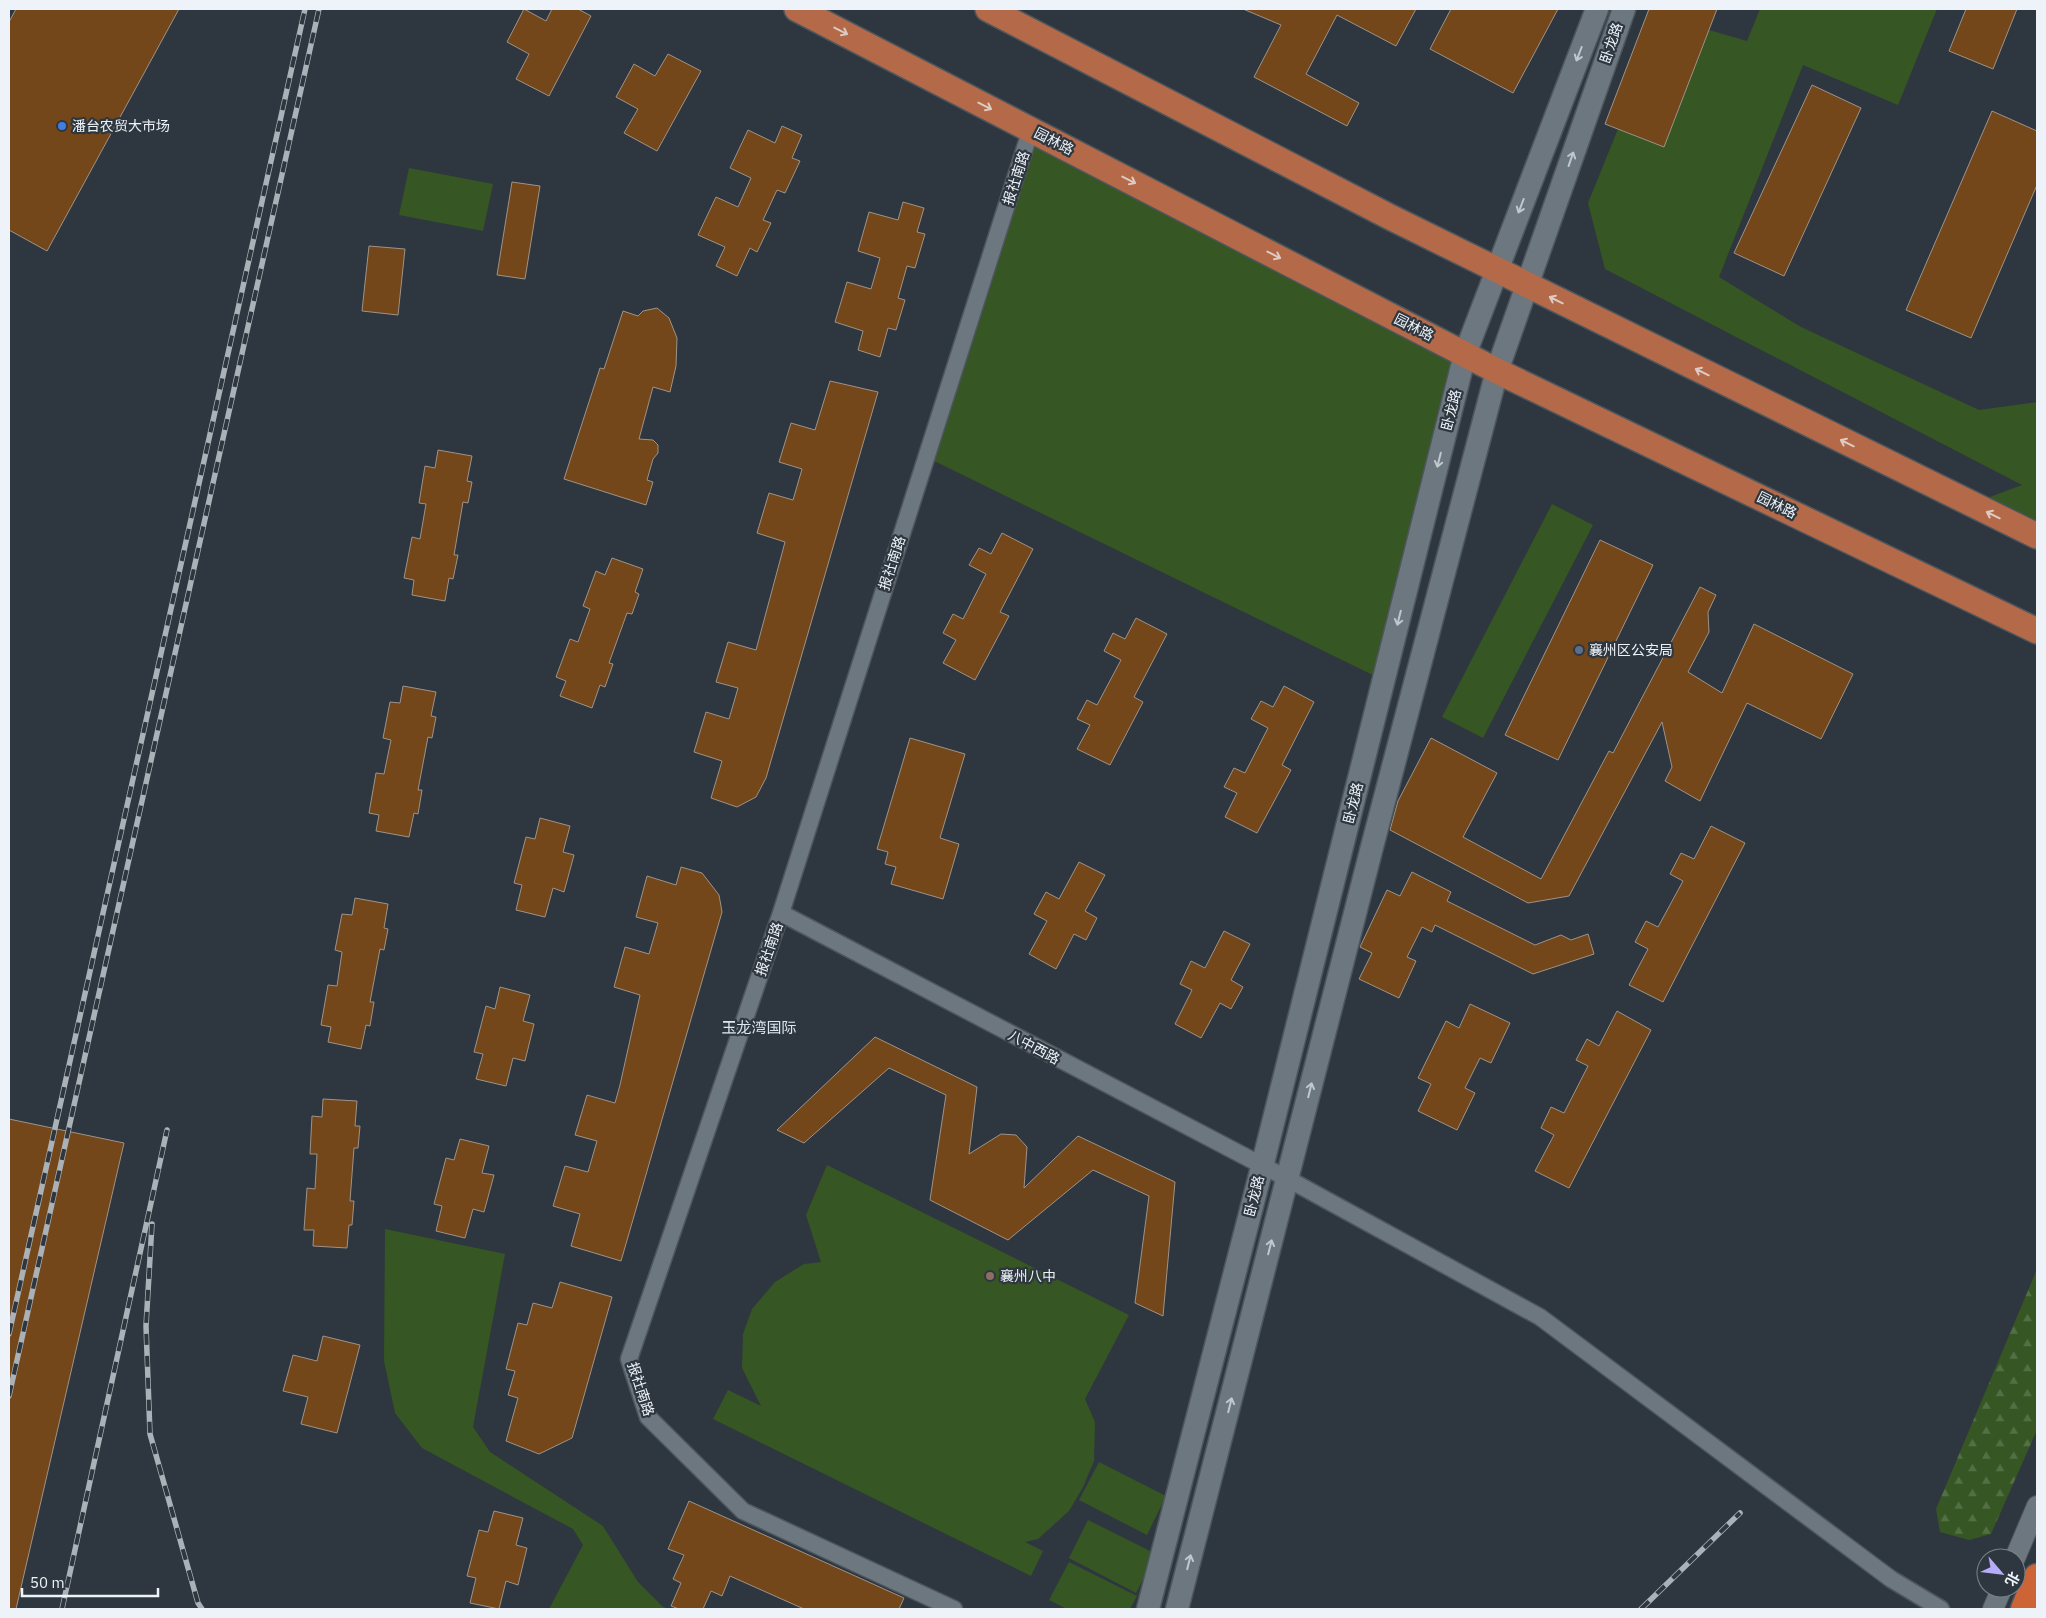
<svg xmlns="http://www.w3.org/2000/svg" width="2046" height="1618" viewBox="0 0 2046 1618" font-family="'IBM Plex Sans','Noto Sans SC',sans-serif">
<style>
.green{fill:#365623}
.forest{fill:url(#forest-firs)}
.building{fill:#73471a;stroke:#9e9389}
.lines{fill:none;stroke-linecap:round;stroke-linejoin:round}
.minor-casing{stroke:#4e565d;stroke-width:19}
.tertiary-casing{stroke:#4e565d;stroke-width:22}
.secondary-casing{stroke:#4e565d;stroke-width:25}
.primary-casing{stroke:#4e565d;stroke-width:28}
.trunk-casing{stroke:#4e565d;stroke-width:29}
.minor{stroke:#6c7780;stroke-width:16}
.tertiary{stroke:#6c7780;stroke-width:20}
.secondary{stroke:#6c7780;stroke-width:22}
.primary{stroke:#b46948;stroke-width:25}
.trunk{stroke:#cc6435;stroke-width:26}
.rail-casing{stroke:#aab1b7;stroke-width:5.5}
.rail{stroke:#2e373f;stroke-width:4;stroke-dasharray:11;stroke-linecap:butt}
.oneway{stroke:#dccac3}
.oneway2{stroke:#c0c8ce}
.shop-dot{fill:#3f7fe0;stroke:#2e373f;stroke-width:2}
.service-dot{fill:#5c6f8a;stroke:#2e373f;stroke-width:2}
.education-dot{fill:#8d6e63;stroke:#2e373f;stroke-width:2}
.labels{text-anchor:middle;stroke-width:4.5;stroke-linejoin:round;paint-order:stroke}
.street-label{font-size:14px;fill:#edf3f8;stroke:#2e373f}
.poi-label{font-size:14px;fill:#edf3f8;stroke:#2e373f;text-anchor:start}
.neighbourhood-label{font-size:15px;fill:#dae6f0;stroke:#2e373f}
</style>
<defs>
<pattern id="forest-firs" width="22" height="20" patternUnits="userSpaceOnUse" patternTransform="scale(1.25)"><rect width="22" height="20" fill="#365623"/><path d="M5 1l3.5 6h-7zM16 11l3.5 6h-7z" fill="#536f44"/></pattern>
</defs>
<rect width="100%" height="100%" fill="#2e373f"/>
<!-- green -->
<path class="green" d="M 1760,9 L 1937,9 L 1898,105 L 1803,65 L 1719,277 L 1801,327 L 1979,410 L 2037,402 L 2037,536 L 1971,504 L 2022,485 L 1605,269 L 1588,203 L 1618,129 L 1663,147 L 1709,30 L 1747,41 Z
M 1031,129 L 1465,354 L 1383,680 L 926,457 Z
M 409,168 L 493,184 L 483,231 L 399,215 Z
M 1552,504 L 1593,525 L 1483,738 L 1442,717 Z
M 827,1165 L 1129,1315 L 1085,1399 L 1095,1422 L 1094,1461 L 1083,1487 L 1069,1511 L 1038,1539 L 1025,1542 L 1043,1551 L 1031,1576 L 713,1419 L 728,1390 L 761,1406 L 742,1368 L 743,1334 L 752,1309 L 775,1282 L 804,1264 L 821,1262 L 806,1215 Z
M 385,1229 L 505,1254 L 473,1427 L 490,1452 L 603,1526 L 638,1582 L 662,1606 L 668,1609 L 549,1609 L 583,1545 L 573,1529 L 422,1448 L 395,1413 L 384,1361 Z
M 1099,1462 L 1166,1496 L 1147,1535 L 1079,1500 Z
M 1088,1520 L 1156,1554 L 1136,1593 L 1069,1558 Z
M 1069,1562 L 1137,1596 L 1130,1609 L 1067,1609 L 1049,1600 Z"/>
<!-- forest -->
<path class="forest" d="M 2037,1269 L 2037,1430 L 1991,1534 L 1969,1540 L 1940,1532 L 1936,1509 Z"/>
<!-- building -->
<path class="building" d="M 16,9 L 179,9 L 47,251 L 9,230 L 9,22 Z
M 524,9 L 546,21 L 552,9 L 578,9 L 591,16 L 549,96 L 516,79 L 529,54 L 507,42 Z
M 1243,9 L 1416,9 L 1396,46 L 1337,15 L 1306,74 L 1359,103 L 1347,126 L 1254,77 L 1281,25 Z
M 1451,9 L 1558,9 L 1513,93 L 1430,49 Z
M 1649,9 L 1717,9 L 1664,147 L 1605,124 Z
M 1966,9 L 2017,9 L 1993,69 L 1949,51 Z
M 668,54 L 701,71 L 657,151 L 624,133 L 638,109 L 616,97 L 634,64 L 655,76 Z
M 1812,85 L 1861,108 L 1784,276 L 1734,253 Z
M 1992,111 L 2037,131 L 2037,185 L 1971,338 L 1906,310 Z
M 782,126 L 802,135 L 792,158 L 800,161 L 785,193 L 777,190 L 763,220 L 771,223 L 757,252 L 750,248 L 737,276 L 716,266 L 725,247 L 698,235 L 716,197 L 738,207 L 751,178 L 730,168 L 748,130 L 775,143 Z
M 512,182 L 540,186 L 525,279 L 497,275 Z
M 903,202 L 924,208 L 917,232 L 925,234 L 915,268 L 907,266 L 898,298 L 905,300 L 896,330 L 888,328 L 880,357 L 858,350 L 863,331 L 835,322 L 847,282 L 871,289 L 880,258 L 858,251 L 869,212 L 898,220 Z
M 369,246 L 405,249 L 398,315 L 362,311 Z
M 657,308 L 669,318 L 677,338 L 676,366 L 670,392 L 653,387 L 639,439 L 653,440 L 658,445 L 658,453 L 653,459 L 647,480 L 653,482 L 646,505 L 564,479 L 600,368 L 604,369 L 623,311 L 638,316 L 643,311 Z
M 830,381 L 878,392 L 766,778 L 756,797 L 737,807 L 711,798 L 722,761 L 694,752 L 706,712 L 729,719 L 738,688 L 716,682 L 728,642 L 756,650 L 785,542 L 757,533 L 769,493 L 793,500 L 802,469 L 779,462 L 791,423 L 815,430 Z
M 438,450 L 472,456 L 467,481 L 472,482 L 468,503 L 463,502 L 454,555 L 458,555 L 453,579 L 449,578 L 445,601 L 412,595 L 414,580 L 404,578 L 412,537 L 420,539 L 426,504 L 419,503 L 425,466 L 435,468 Z
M 1002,533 L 1033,549 L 1000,612 L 1009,616 L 975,680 L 943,663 L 956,640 L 943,633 L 953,614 L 963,619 L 986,574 L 969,565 L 979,548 L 991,554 Z
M 1600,540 L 1653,565 L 1558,760 L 1505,735 Z
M 612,558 L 643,569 L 635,592 L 639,594 L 632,614 L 627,613 L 609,663 L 613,664 L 605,687 L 600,685 L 592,708 L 560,696 L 566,681 L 556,677 L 570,639 L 578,642 L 590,609 L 583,606 L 596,571 L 605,575 Z
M 1700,587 L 1716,595 L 1708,612 L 1709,632 L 1688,672 L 1722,693 L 1754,624 L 1853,674 L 1821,739 L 1747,703 L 1700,801 L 1665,781 L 1672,767 L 1662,722 L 1569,896 L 1528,903 L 1390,830 L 1398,801 L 1431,738 L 1497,773 L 1463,837 L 1541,879 L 1609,751 L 1613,753 Z
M 1136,618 L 1167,634 L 1134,697 L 1143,702 L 1110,765 L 1077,749 L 1090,725 L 1077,719 L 1087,700 L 1097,705 L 1121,660 L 1104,651 L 1113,633 L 1125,639 Z
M 403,686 L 436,692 L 431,716 L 436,717 L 432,738 L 428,737 L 418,790 L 422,790 L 418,814 L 414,813 L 409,837 L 376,831 L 379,815 L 369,813 L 376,773 L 384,774 L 391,740 L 383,738 L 390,702 L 400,703 Z
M 1284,686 L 1314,702 L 1282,765 L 1291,770 L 1257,833 L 1225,817 L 1237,793 L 1224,787 L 1234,768 L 1245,773 L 1268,728 L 1251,719 L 1261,701 L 1273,707 Z
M 910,738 L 965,754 L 940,838 L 959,844 L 943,899 L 891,884 L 896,867 L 885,864 L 888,852 L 877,849 Z
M 540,818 L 570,826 L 563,852 L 574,855 L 564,892 L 553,888 L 545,917 L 516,910 L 522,885 L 514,883 L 526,837 L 535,839 Z
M 1711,826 L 1745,843 L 1663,1002 L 1629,985 L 1648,949 L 1635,942 L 1646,921 L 1658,927 L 1683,881 L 1670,874 L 1681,853 L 1694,859 Z
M 1079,862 L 1105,875 L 1085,911 L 1097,918 L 1086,940 L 1074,934 L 1056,969 L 1029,954 L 1047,921 L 1034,914 L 1046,892 L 1059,899 Z
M 681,867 L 702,873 L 719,895 L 722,912 L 621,1261 L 571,1246 L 580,1214 L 553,1206 L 565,1166 L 588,1172 L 597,1141 L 575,1135 L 587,1095 L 615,1103 L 620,1085 L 640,995 L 614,987 L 625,947 L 649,954 L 658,923 L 636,917 L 647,876 L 676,885 Z
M 1412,872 L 1451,892 L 1447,901 L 1535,945 L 1561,935 L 1571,940 L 1588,934 L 1594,954 L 1533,974 L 1435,925 L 1432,932 L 1422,927 L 1407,957 L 1416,961 L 1399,998 L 1359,979 L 1372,953 L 1360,947 L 1387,890 L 1400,896 Z
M 355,898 L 388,904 L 384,928 L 388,929 L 384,950 L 380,949 L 370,1002 L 374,1002 L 370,1026 L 366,1025 L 361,1049 L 328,1042 L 331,1027 L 321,1025 L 328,985 L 337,986 L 342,952 L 335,950 L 342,914 L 352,915 Z
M 1224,931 L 1250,944 L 1231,980 L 1243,987 L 1231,1009 L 1220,1003 L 1201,1038 L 1175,1024 L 1192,990 L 1180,984 L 1191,961 L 1205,968 Z
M 500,987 L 530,995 L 523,1021 L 534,1024 L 525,1061 L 513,1058 L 506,1086 L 476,1079 L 483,1054 L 474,1052 L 486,1006 L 495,1009 Z
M 1470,1004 L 1510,1023 L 1491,1063 L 1480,1058 L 1465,1088 L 1475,1093 L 1457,1130 L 1418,1111 L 1431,1084 L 1418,1078 L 1446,1021 L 1459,1028 Z
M 1617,1011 L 1651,1030 L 1569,1188 L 1535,1171 L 1554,1135 L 1541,1128 L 1551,1107 L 1564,1113 L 1588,1066 L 1576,1060 L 1587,1039 L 1599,1046 Z
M 875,1037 L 977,1087 L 969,1154 L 1001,1134 L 1016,1135 L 1027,1147 L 1024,1188 L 1078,1136 L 1175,1182 L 1163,1316 L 1135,1303 L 1149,1196 L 1093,1170 L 1008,1240 L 930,1200 L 946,1095 L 889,1068 L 804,1143 L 777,1130 Z
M 323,1099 L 357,1101 L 355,1126 L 360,1126 L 358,1148 L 354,1148 L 350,1201 L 354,1201 L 352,1225 L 349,1225 L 347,1248 L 313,1246 L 314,1230 L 304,1230 L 307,1188 L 315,1189 L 317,1154 L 310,1154 L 312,1116 L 322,1117 Z
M 9,1119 L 124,1143 L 16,1609 L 9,1609 Z
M 460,1139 L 489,1146 L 482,1173 L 494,1175 L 484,1212 L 473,1209 L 465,1238 L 436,1231 L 442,1206 L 434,1204 L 446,1158 L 454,1160 Z
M 560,1282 L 612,1297 L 572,1438 L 539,1454 L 506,1441 L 518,1398 L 508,1395 L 515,1371 L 506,1369 L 518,1323 L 527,1325 L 533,1303 L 552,1308 Z
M 323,1336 L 360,1345 L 337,1433 L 301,1424 L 308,1397 L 283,1391 L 293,1355 L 317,1361 Z
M 689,1501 L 904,1598 L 899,1609 L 804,1609 L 730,1576 L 722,1596 L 711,1591 L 703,1609 L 679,1609 L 671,1606 L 681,1583 L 673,1579 L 684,1555 L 668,1549 Z
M 494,1511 L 523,1518 L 516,1545 L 527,1548 L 518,1585 L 506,1581 L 499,1609 L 470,1603 L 476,1578 L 467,1576 L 479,1530 L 488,1532 Z"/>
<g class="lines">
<defs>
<path id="minor" d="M 781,913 L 1288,1179 L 1540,1317 L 1891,1579 L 1941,1609
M 954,1609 L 743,1511 L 648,1417 L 629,1359 L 781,913 L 1031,129"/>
<path id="tertiary" d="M 2015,1558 L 2037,1506
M 1993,1609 L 2002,1588"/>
<path id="secondary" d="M 1148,1609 L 1259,1179 L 1465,354 L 1597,9
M 1177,1609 L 1373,843 L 1497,371 L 1624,9"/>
<path id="primary" d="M 797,9 L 1497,371 L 2037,631
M 988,9 L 1390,217 L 2037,536"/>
<path id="trunk" d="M 2024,1609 L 2037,1577"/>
</defs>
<!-- minor casing -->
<use href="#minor" class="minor-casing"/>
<!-- tertiary casing -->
<use href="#tertiary" class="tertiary-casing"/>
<!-- secondary casing -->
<use href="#secondary" class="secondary-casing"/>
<!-- primary casing -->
<use href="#primary" class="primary-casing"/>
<!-- trunk casing -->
<use href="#trunk" class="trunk-casing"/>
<!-- minor -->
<use href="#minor" class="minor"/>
<!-- tertiary -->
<use href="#tertiary" class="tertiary"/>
<!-- secondary -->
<use href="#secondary" class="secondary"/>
<!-- primary -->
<use href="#primary" class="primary"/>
<!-- trunk -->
<use href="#trunk" class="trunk"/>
<defs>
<path id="rail" d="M 152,1224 L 146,1326 L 150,1434 L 198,1603 L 202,1609
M 9,1334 L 305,9
M 9,1396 L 319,9
M 62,1609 L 167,1130
M 1641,1609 L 1740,1513"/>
</defs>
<!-- rail casing -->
<use href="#rail" class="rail-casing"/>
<!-- rail -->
<use href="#rail" class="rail"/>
</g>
<!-- one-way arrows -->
<defs><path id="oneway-shaft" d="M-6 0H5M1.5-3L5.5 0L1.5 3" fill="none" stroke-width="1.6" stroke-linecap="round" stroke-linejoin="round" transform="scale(1.25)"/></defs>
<g class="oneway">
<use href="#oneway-shaft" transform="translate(841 31) rotate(27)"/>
<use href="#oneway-shaft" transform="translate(985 106) rotate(27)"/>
<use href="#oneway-shaft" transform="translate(1129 180) rotate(27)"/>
<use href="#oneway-shaft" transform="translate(1274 255) rotate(27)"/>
<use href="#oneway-shaft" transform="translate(1556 300) rotate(-154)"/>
<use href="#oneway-shaft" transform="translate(1702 372) rotate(-154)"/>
<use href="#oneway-shaft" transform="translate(1847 443) rotate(-154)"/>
<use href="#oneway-shaft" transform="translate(1993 515) rotate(-154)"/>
</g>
<g class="oneway2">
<use href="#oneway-shaft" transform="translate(1579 54) rotate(111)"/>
<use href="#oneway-shaft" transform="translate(1571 159) rotate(-71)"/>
<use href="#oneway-shaft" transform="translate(1521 206) rotate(111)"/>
<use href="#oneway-shaft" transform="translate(1439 460) rotate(104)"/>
<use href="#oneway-shaft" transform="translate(1399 618) rotate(104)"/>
<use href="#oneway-shaft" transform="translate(1310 1090) rotate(-76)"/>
<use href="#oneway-shaft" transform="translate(1270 1247) rotate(-76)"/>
<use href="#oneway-shaft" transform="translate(1230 1405) rotate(-76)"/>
<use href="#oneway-shaft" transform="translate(1189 1562) rotate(-76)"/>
</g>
<!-- markers -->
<circle class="shop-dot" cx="62" cy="126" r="5"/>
<circle class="service-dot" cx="1579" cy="650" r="5"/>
<circle class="education-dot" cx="990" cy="1276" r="5"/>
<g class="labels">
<!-- street labels -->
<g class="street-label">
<text transform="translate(1611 43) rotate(-71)" y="5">卧龙路</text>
<text transform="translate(1054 141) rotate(27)" y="5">园林路</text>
<text transform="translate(1016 178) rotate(-72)" y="5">报社南路</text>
<text transform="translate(1414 327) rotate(27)" y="5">园林路</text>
<text transform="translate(1451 410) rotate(-76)" y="5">卧龙路</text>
<text transform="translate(1777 505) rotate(26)" y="5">园林路</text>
<text transform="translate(892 563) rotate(-72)" y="5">报社南路</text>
<text transform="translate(1353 803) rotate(-76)" y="5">卧龙路</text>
<text transform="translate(769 949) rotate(-71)" y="5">报社南路</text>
<text transform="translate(1034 1047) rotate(28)" y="5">八中西路</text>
<text transform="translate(1254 1196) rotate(-76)" y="5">卧龙路</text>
<text transform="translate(641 1389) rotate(72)" y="5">报社南路</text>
</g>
<!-- poi labels -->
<g class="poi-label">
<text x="72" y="131">潘台农贸大市场</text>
<text x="1589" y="655">襄州区公安局</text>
<text x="1000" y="1281">襄州八中</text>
</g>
<!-- neighbourhood labels -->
<g class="neighbourhood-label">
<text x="759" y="1033">玉龙湾国际</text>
</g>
</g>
<!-- border -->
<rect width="2046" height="1618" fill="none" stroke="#edf3f8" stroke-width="20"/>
<!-- north arrow -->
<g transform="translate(2001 1573) rotate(118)"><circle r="24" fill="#2e373f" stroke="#7a8289"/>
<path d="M0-4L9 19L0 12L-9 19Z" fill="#b6acf8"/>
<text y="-8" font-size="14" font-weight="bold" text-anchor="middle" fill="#edf3f8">北</text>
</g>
<!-- scale -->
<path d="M22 1588v8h136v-8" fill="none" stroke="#edf3f8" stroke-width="2.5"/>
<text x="30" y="1588" font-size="15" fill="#edf3f8" stroke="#2e373f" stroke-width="4" paint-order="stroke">50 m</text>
</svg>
